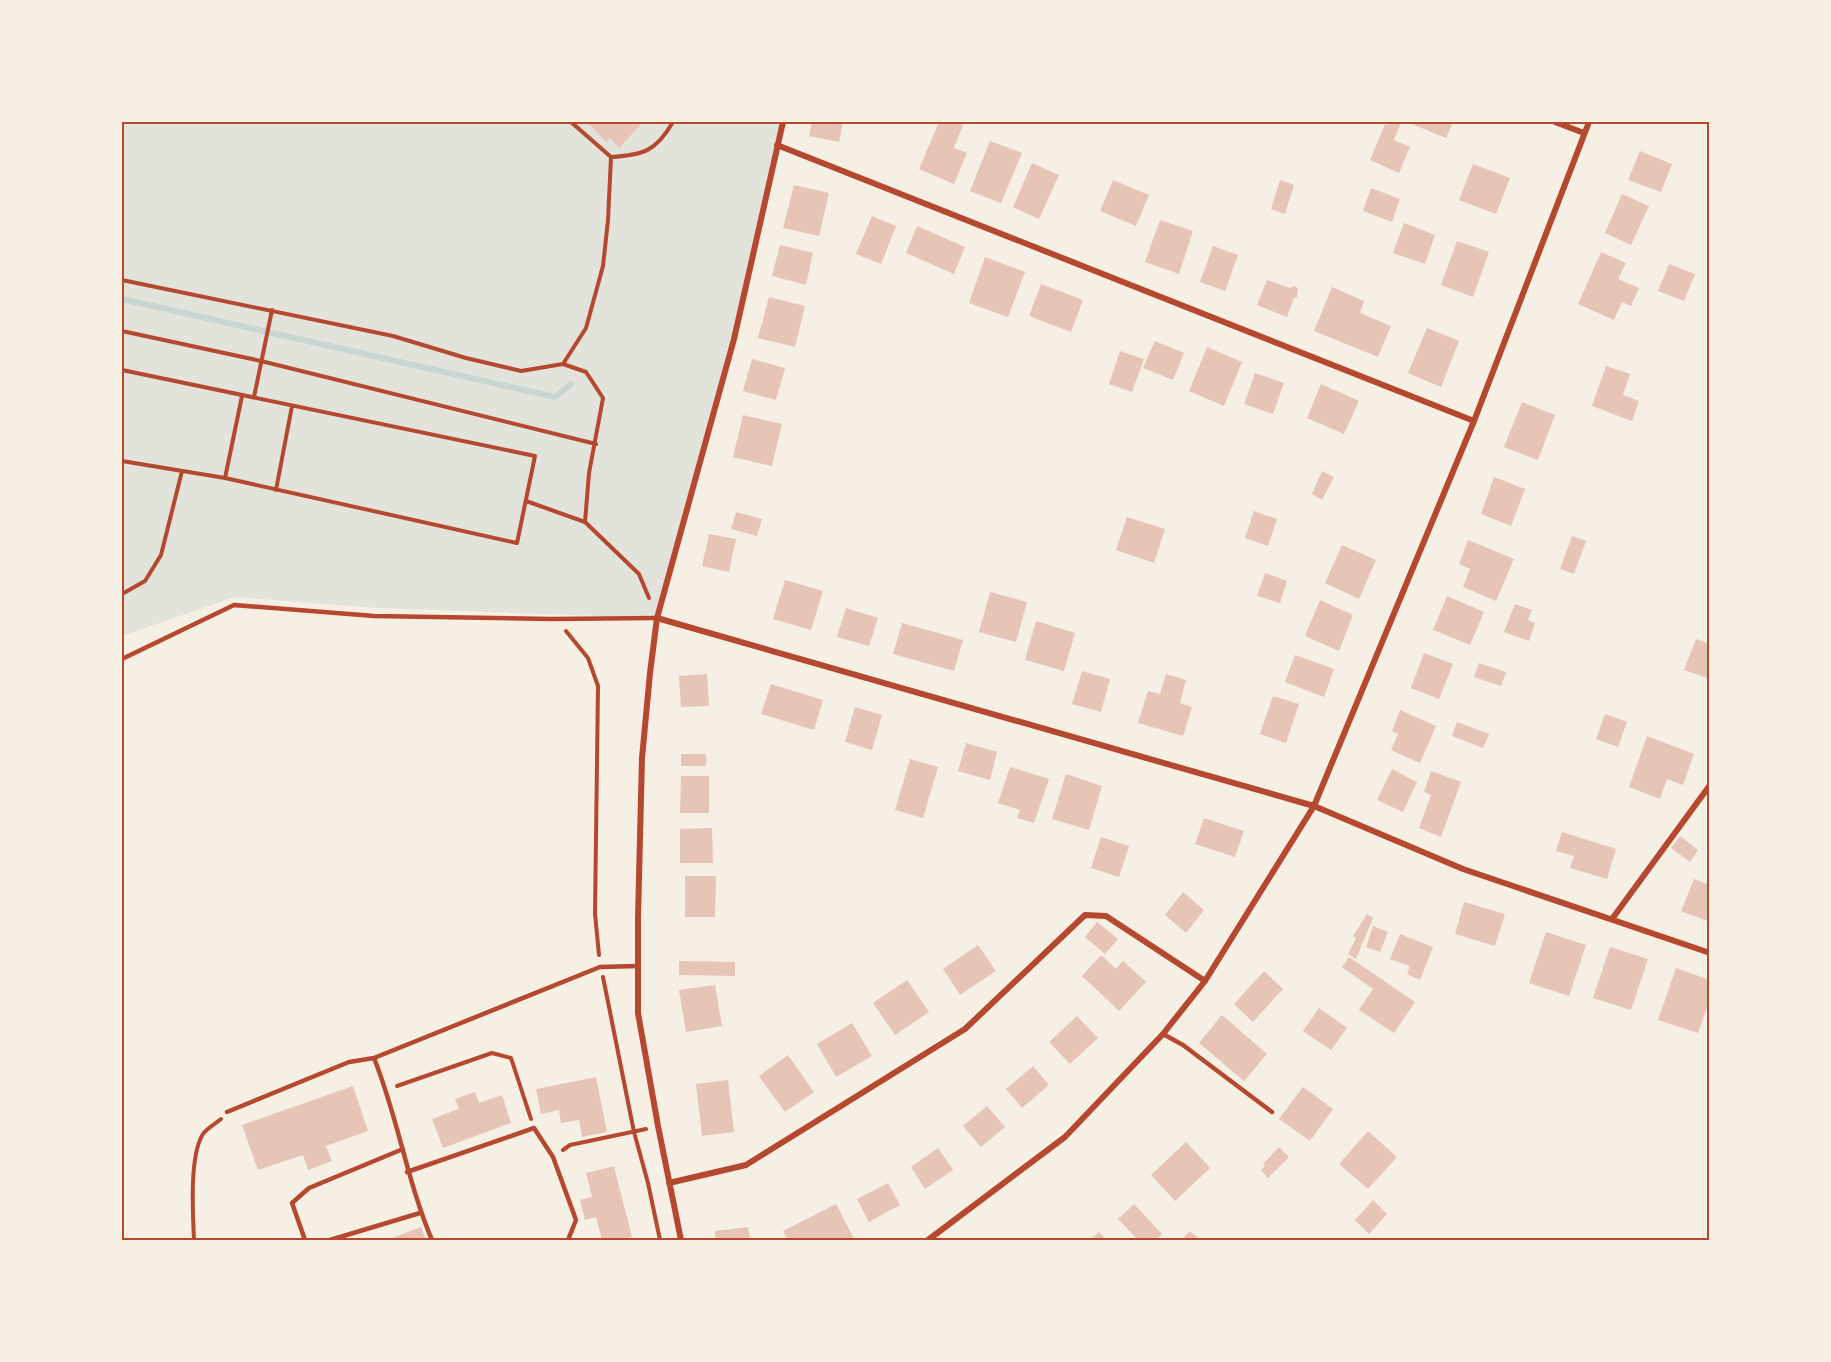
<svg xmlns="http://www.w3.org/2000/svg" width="1831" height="1362" viewBox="0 0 1831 1362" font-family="Merriweather,serif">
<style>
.green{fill:#e2e4dc}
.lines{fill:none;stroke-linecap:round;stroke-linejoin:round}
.stream{stroke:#c9d6d2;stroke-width:6}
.building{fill:#e6c5b7}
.path{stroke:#b5482f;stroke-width:4}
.service{stroke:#b5482f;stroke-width:4.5}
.minor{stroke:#b5482f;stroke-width:6}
.neatline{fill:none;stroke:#b5482f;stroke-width:2}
</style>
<rect width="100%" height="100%" fill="#f6efe4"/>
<!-- green -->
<path class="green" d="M 122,122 L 785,122 L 734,339 L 657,618 L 377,608 L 235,597 L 122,636 Z"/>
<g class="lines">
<!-- stream -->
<path class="stream" d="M 122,299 L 555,397 L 571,384"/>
</g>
<!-- building -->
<path class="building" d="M 587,122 L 643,122 L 619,148 L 610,138 L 606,142 Z
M 812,122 L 843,122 L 839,142 L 809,136 Z
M 939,122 L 954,122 L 963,125 L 954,148 L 967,153 L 954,184 L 919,169 Z
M 1391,122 L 1401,122 L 1394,140 L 1410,147 L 1399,173 L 1370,160 L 1385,124 L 1389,125 Z
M 1407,122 L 1453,122 L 1446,138 Z
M 990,141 L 1022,153 L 1001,203 L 970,191 Z
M 1640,151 L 1672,164 L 1661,192 L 1628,180 Z
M 1032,163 L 1059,175 L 1039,219 L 1013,207 Z
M 1473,164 L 1510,178 L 1496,214 L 1459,200 Z
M 1113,180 L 1149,195 L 1136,226 L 1100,211 Z
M 1280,180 L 1294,185 L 1285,214 L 1271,209 Z
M 794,185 L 829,193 L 819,236 L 783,228 Z
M 1371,188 L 1400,199 L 1392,222 L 1363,211 Z
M 1622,194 L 1649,206 L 1631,245 L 1605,233 Z
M 872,216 L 896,226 L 881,264 L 856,254 Z
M 1160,220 L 1193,231 L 1179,274 L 1145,262 Z
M 1404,223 L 1435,235 L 1425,264 L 1393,253 Z
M 917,226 L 965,247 L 954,274 L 906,253 Z
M 1457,241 L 1489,252 L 1473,297 L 1441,285 Z
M 780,245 L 813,253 L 806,285 L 772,276 Z
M 1213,246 L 1238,255 L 1225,291 L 1200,282 Z
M 1601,252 L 1626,263 L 1618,279 L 1639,288 L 1631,306 L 1622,302 L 1614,320 L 1578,304 Z
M 985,257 L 1025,272 L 1008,317 L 969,303 Z
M 1669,264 L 1695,274 L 1684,301 L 1658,291 Z
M 1267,280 L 1290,288 L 1294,286 L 1298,288 L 1297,297 L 1294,298 L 1287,317 L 1257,305 Z
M 1041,284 L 1083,300 L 1071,332 L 1029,316 Z
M 1332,287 L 1364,301 L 1360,313 L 1391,326 L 1378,357 L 1314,331 Z
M 769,297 L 805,306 L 795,347 L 758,338 Z
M 1427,328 L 1459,341 L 1441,387 L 1408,373 Z
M 1155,341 L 1184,353 L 1173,380 L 1143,368 Z
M 1207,347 L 1242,362 L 1224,406 L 1189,391 Z
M 1120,351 L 1144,359 L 1132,392 L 1109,384 Z
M 752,359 L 785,368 L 776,400 L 743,391 Z
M 1606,366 L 1630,374 L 1623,395 L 1639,401 L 1632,421 L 1592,406 Z
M 1255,373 L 1284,383 L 1273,414 L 1244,404 Z
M 1321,384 L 1359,401 L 1344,434 L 1307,418 Z
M 1522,402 L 1555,415 L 1538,460 L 1504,447 Z
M 743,415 L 782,424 L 772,466 L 733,457 Z
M 1322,471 L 1334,477 L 1322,500 L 1312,494 Z
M 1494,477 L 1525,489 L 1511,526 L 1481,514 Z
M 1254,511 L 1277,519 L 1268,546 L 1245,538 Z
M 736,512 L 762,519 L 757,536 L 731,529 Z
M 1127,517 L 1165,529 L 1154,563 L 1116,550 Z
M 709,534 L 736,539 L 729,572 L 702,566 Z
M 1572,536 L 1586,541 L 1574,574 L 1560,569 Z
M 1468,540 L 1514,559 L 1496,601 L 1463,587 L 1470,569 L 1459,564 Z
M 1342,545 L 1376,560 L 1359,599 L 1325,583 Z
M 1265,573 L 1287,581 L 1280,603 L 1257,596 Z
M 785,580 L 823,591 L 811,630 L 773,619 Z
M 990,592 L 1027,602 L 1016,642 L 979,632 Z
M 1447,596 L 1484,612 L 1470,645 L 1433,630 Z
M 1320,600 L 1353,615 L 1339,651 L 1305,636 Z
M 1515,604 L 1532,610 L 1528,620 L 1535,623 L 1529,641 L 1504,632 Z
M 846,608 L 878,618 L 869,646 L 837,637 Z
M 1036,621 L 1075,633 L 1064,671 L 1025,660 Z
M 902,623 L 963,640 L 954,671 L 893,654 Z
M 1696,639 L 1710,644 L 1710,679 L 1684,670 Z
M 1424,653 L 1453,664 L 1439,699 L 1411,688 Z
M 1295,655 L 1334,669 L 1324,697 L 1285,682 Z
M 1479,663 L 1506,672 L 1501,686 L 1474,677 Z
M 1082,671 L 1110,679 L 1101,712 L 1072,704 Z
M 707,674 L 709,706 L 681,707 L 679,676 Z
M 1166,674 L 1186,680 L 1180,703 L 1192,707 L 1183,736 L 1138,723 L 1148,691 L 1160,694 Z
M 771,684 L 823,700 L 814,730 L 761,714 Z
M 1273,696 L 1299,704 L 1286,743 L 1260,734 Z
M 855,707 L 882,715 L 872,750 L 845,742 Z
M 1400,710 L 1436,726 L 1420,763 L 1391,750 L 1398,734 L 1392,731 Z
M 1605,714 L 1627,722 L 1618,747 L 1596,739 Z
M 1457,722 L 1489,734 L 1483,748 L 1452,736 Z
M 1647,736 L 1694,754 L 1683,785 L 1667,779 L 1660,799 L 1629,787 Z
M 966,743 L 997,752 L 990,780 L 958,771 Z
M 681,754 L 706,754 L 706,766 L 681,766 Z
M 910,759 L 938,767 L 923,818 L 895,810 Z
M 1010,767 L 1049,779 L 1034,823 L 1017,818 L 1020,810 L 998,803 Z
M 1392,769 L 1417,782 L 1403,812 L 1377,800 Z
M 1431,771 L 1461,782 L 1441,837 L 1419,828 L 1431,795 L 1424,792 Z
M 1066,774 L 1102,786 L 1089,830 L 1052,819 Z
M 681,776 L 709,776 L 709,813 L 680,813 Z
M 1204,818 L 1244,831 L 1235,857 L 1195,844 Z
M 712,828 L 713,863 L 680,863 L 680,829 Z
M 1562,832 L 1616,849 L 1607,879 L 1570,868 L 1574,856 L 1556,851 Z
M 1680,836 L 1698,850 L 1690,862 L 1671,848 Z
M 1101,837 L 1129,846 L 1119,877 L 1091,868 Z
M 685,876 L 716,876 L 715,917 L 685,917 Z
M 1694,879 L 1710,885 L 1710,922 L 1681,911 Z
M 1183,892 L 1204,910 L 1186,933 L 1165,915 Z
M 1464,902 L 1505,914 L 1495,946 L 1455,934 Z
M 1367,914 L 1373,918 L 1356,959 L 1348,954 L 1356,938 L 1353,936 Z
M 1097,922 L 1118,939 L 1105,954 L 1085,937 Z
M 1373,926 L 1388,932 L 1380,952 L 1366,947 Z
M 1546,932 L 1586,945 L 1569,996 L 1529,983 Z
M 1400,934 L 1433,947 L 1420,980 L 1407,974 L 1410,966 L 1390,959 Z
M 978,945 L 996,971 L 960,995 L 943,969 Z
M 1610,947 L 1648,959 L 1631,1010 L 1593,998 Z
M 1101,955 L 1116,969 L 1123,961 L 1146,982 L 1119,1011 L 1082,976 Z
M 1349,957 L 1415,1002 L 1394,1033 L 1359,1010 L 1373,989 L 1342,967 Z
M 679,961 L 735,962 L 735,976 L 679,975 Z
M 1676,968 L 1710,980 L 1710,999 L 1698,1033 L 1658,1020 Z
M 1264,971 L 1283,989 L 1253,1022 L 1234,1004 Z
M 907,980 L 929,1012 L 895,1035 L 873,1003 Z
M 715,985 L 722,1026 L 686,1032 L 679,990 Z
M 1319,1008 L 1347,1028 L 1331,1050 L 1303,1031 Z
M 1222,1015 L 1267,1054 L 1244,1081 L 1199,1043 Z
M 1077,1016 L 1098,1038 L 1070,1064 L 1049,1042 Z
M 852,1023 L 872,1056 L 836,1077 L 817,1044 Z
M 788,1055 L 814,1092 L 785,1112 L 759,1076 Z
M 1033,1066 L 1049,1085 L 1022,1108 L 1006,1089 Z
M 596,1077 L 607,1132 L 582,1137 L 579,1120 L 561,1123 L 559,1110 L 541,1114 L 536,1089 Z
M 728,1080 L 734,1132 L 702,1136 L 696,1084 Z
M 353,1086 L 368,1131 L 326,1146 L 332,1161 L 308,1170 L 303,1155 L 258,1170 L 242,1125 Z
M 1303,1087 L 1333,1109 L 1310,1141 L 1279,1119 Z
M 475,1092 L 479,1103 L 502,1095 L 511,1123 L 443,1148 L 432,1119 L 459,1109 L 455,1099 Z
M 987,1106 L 1005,1127 L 981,1147 L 963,1126 Z
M 1368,1131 L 1397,1157 L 1368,1189 L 1339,1164 Z
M 1186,1142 L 1210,1168 L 1175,1201 L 1151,1175 Z
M 1279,1147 L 1289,1157 L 1268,1178 L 1261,1170 L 1265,1166 L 1263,1164 Z
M 938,1148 L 953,1170 L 925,1189 L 911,1167 Z
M 614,1166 L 632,1237 L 618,1240 L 602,1240 L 596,1217 L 585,1220 L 580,1200 L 592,1197 L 586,1173 Z
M 888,1183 L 900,1205 L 869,1222 L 857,1199 Z
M 1373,1200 L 1387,1214 L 1369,1234 L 1355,1220 Z
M 836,1204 L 854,1239 L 788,1240 L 783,1231 Z
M 1134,1204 L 1162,1234 L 1155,1240 L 1138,1240 L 1118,1219 Z
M 421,1227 L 426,1240 L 387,1240 Z
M 748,1227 L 750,1240 L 716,1240 L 715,1231 Z
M 1190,1231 L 1200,1240 L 1181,1240 Z
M 1099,1232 L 1106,1240 L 1090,1240 Z"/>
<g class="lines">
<!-- path -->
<path class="path" d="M 571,122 L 611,157 C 644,155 656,151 673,122
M 122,280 L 393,336 L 466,358 L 521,371 L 563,364 L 586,372 L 603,398 L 589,473 L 585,522
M 122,331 L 261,361 L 596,444
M 563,364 L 586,328 L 603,266 L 608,220 L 611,157
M 122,370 L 535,456 L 517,543 L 225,478 L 122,461
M 254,397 L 272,310
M 225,478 L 242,396
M 276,490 L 292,406
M 526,501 L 585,522 L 639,574 L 649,598
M 122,594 L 145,581 L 161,555 L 182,471
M 566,631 L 588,658 L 598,686 L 595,914 L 599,955
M 603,977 L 634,1132 L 648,1183 L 660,1240
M 397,1086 L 492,1053 L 511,1058 L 531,1119
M 563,1150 L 570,1145 L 646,1129
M 194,1240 C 193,1214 189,1156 203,1134 C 207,1128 215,1124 221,1119"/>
<!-- service -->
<path class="service" d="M 122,659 L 234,605 L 374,616 L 552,619 L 657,618
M 1163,1034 L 1183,1045 L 1272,1112
M 374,1058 L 600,967 L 638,966
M 227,1112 L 349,1062 L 374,1058 C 398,1118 407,1181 432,1240
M 407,1172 L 534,1128 L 553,1157 L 576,1220 L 568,1240
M 305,1240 L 292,1203 L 309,1188 L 403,1149
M 330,1240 L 420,1213"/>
<!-- minor -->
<path class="minor" d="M 1555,122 L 1584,133
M 777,145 L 1474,421
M 657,618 L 1314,806 L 1463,869 L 1710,953
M 1612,919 L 1710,785
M 669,1183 L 746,1165 L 965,1029 L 1085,915 L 1106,916 L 1205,981
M 681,1240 L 658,1126 L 638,1013 L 638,918 L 642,758 L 650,673 L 657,618 L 734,339 L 783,122
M 928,1240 L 1065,1137 L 1163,1034 L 1205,981 L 1314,806 L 1474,421 L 1589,122"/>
</g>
<!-- border -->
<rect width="1831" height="1362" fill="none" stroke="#f6efe4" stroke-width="246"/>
<rect x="123" y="123" width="1585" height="1116" class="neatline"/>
</svg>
